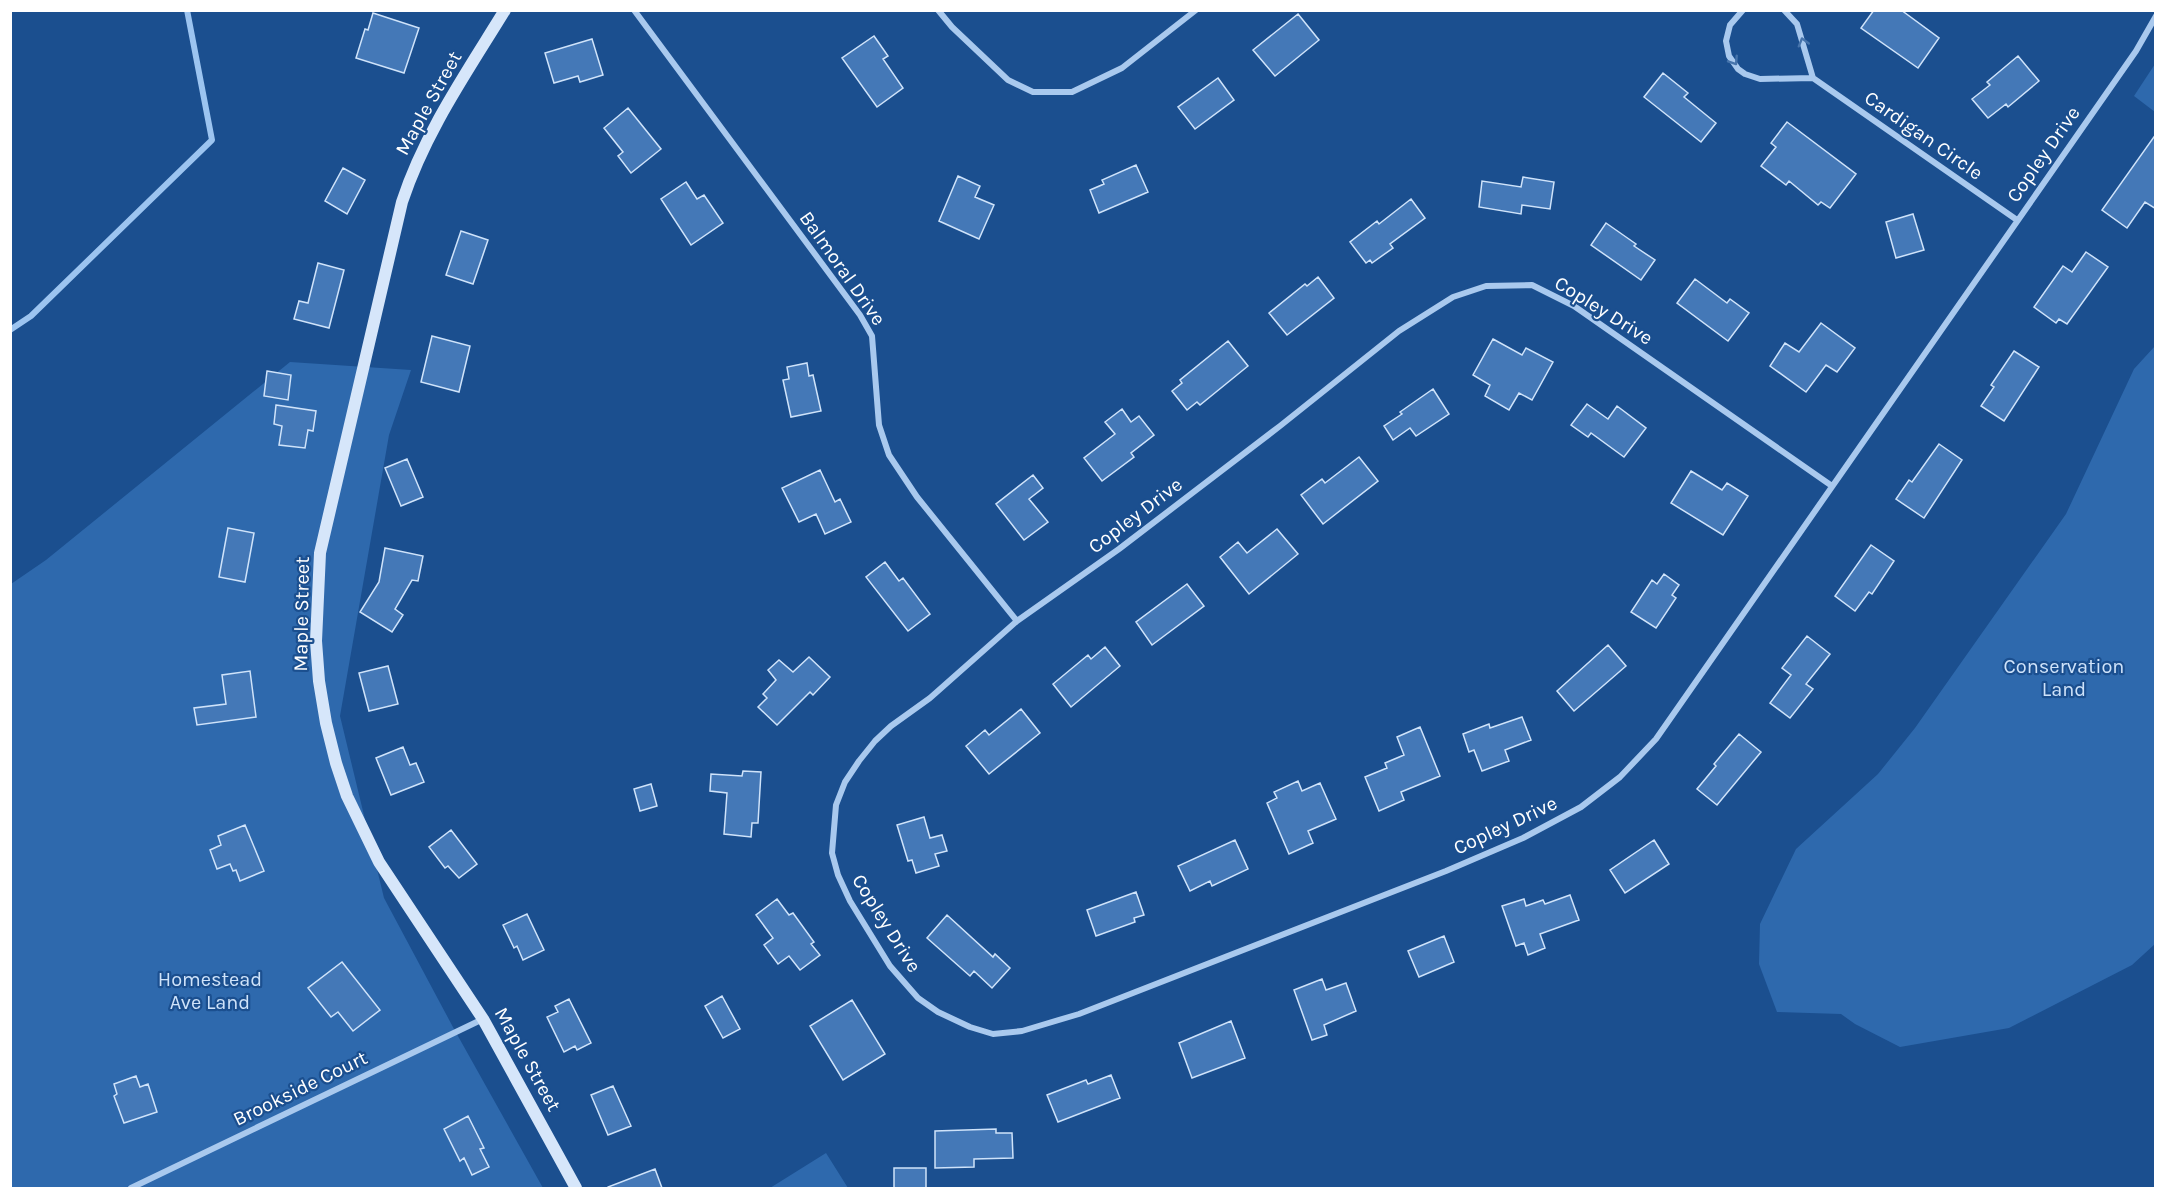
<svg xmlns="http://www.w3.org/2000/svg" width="2166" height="1199" viewBox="0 0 2166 1199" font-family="Karla,sans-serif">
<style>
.green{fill:#2e69ad}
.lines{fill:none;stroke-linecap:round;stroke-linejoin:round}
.stream{stroke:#9cc4f0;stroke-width:6}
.building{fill:#4478b7;stroke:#cfe3fa;stroke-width:1.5}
.street{stroke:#a9c9ee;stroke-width:6}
.secondary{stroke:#d6e6fa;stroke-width:12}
.oneway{stroke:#4674ac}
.labels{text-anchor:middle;stroke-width:4.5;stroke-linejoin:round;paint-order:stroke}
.street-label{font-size:20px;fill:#fff;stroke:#1b4f8f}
.park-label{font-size:20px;fill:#cfe3fa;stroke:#1b4f8f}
</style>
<rect width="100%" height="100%" fill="#1b4f8f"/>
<!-- green -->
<path class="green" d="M 2155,64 L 2155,112 L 2134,96 Z
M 2155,346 L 2155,944 L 2132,965 L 2009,1028 L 1900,1047 L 1855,1024 L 1841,1014 L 1777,1012 L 1759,964 L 1760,924 L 1796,849 L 1878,774 L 1915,728 L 2066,514 L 2134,369 Z
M 290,362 L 411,370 L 389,435 L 340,716 L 384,898 L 454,1029 L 543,1188 L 11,1188 L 11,584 L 46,560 Z
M 826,1153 L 848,1188 L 770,1188 Z"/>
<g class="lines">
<!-- stream -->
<path class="stream" d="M 10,330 L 31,316 L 212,140 L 187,10"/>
</g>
<!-- building -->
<path class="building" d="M 1874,10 L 1901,10 L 1939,38 L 1918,68 L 1861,28 Z
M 373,13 L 419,28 L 404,73 L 356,58 L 365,29 L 368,30 Z
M 1298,14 L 1319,40 L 1275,76 L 1253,50 Z
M 874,36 L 888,56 L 883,59 L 903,88 L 877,107 L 842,58 Z
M 592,39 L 603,75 L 580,82 L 578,76 L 554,83 L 545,53 Z
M 2018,56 L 2039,81 L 2008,107 L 2006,104 L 1988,118 L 1972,99 L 1990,85 L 1987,82 Z
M 1663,73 L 1688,93 L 1684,97 L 1716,123 L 1701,142 L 1644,97 Z
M 1218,78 L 1234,100 L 1195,129 L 1178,107 Z
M 628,108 L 661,149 L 631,173 L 618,156 L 623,152 L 604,128 Z
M 1787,122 L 1856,174 L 1830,208 L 1821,202 L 1818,205 L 1789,181 L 1786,185 L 1761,166 L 1776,147 L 1771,143 Z
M 2156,134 L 2156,209 L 2145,202 L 2127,228 L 2102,210 Z
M 1136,165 L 1148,192 L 1099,213 L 1090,190 L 1104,184 L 1102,180 Z
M 343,168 L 365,180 L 347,214 L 325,201 Z
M 958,176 L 980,186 L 975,197 L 994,205 L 979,239 L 939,221 Z
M 1523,177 L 1554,182 L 1550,209 L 1522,205 L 1521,214 L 1479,207 L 1482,181 L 1521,187 Z
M 686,182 L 697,199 L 704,195 L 723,223 L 691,245 L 661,199 Z
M 1411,199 L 1425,218 L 1390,244 L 1393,248 L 1372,263 L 1370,260 L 1366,263 L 1350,242 L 1377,221 L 1379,224 Z
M 1913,214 L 1924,250 L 1896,258 L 1886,222 Z
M 1606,223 L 1636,244 L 1634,246 L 1655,260 L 1641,280 L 1591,245 Z
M 461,231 L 488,240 L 473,284 L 446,275 Z
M 2086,252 L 2108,267 L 2067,324 L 2059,319 L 2056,323 L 2034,307 L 2063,266 L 2072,272 Z
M 318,263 L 344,270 L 329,328 L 294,319 L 299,301 L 308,303 Z
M 1318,277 L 1334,298 L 1287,335 L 1269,313 L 1305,284 L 1307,286 Z
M 1695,279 L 1727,303 L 1730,299 L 1749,313 L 1728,341 L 1677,303 Z
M 1821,323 L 1855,348 L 1837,372 L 1826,365 L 1806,392 L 1770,366 L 1785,343 L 1799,352 Z
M 432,336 L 470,346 L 459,392 L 421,382 Z
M 1493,339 L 1522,355 L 1526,348 L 1553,362 L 1532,400 L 1519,393 L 1509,410 L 1485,396 L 1490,385 L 1473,375 Z
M 1228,341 L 1248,366 L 1200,405 L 1197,402 L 1187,410 L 1172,391 L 1182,383 L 1180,380 Z
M 2014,351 L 2039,367 L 2004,421 L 1981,406 L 1994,387 L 1991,385 Z
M 807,363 L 809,376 L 813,375 L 821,411 L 791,417 L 783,380 L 789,379 L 787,367 Z
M 267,371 L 291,375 L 288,400 L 264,396 Z
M 1433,389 L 1449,414 L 1416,436 L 1410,428 L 1393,440 L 1384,426 L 1402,414 L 1400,412 Z
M 1587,404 L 1608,419 L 1617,406 L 1646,428 L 1624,457 L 1591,433 L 1588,437 L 1571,425 Z
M 276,405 L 316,411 L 313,431 L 308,430 L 305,448 L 279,445 L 282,426 L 274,424 Z
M 1122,409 L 1131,422 L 1139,416 L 1154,435 L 1131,453 L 1134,457 L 1102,481 L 1084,458 L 1115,434 L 1105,422 Z
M 1939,444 L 1962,460 L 1924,518 L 1896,499 L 1909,480 L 1912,482 Z
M 1359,457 L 1378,481 L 1323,524 L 1301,495 L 1322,479 L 1325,483 Z
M 407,459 L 423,497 L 401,506 L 385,468 Z
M 820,470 L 835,502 L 840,499 L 851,522 L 825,534 L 816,514 L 799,522 L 782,488 Z
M 1691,471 L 1722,490 L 1727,483 L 1748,496 L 1723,535 L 1671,503 Z
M 1033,475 L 1043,488 L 1029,499 L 1048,522 L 1024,540 L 996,504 Z
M 228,528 L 254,533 L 245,582 L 219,577 Z
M 1277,529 L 1298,554 L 1249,594 L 1220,557 L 1238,542 L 1247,553 Z
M 1871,545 L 1894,561 L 1872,594 L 1869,592 L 1855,611 L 1835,596 Z
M 385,548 L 423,556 L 418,581 L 412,580 L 395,609 L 403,615 L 392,632 L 360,612 L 379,582 Z
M 885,562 L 899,581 L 903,578 L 930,614 L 908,631 L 866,577 Z
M 1664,574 L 1679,585 L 1672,595 L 1676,598 L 1656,628 L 1631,612 L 1652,580 L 1657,584 Z
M 1187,584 L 1204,606 L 1152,645 L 1136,622 Z
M 1807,636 L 1830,654 L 1806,684 L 1813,689 L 1790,718 L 1770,703 L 1791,675 L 1782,668 Z
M 1608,645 L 1626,666 L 1574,711 L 1557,691 Z
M 1105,647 L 1120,666 L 1071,707 L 1053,684 L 1088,655 L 1091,659 Z
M 809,657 L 830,677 L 813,695 L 810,692 L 777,725 L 758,707 L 767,698 L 763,694 L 776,680 L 768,670 L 779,660 L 793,672 Z
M 388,666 L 398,704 L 369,711 L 359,673 Z
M 250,671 L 256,717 L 197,725 L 194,708 L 226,704 L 222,675 Z
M 1021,709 L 1040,733 L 989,774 L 966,746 L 985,730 L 989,735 Z
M 1522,717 L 1531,740 L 1505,750 L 1509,761 L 1482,771 L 1474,750 L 1469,752 L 1463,734 L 1489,724 L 1490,728 Z
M 1420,727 L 1440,776 L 1401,792 L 1404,800 L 1379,811 L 1365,777 L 1387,768 L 1385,763 L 1404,755 L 1397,737 Z
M 1739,734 L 1761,752 L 1717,805 L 1697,789 L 1716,766 L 1714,764 Z
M 403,747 L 410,765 L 416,763 L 424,782 L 391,795 L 376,758 Z
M 743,771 L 761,772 L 758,823 L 752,823 L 751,837 L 724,834 L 727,793 L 710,791 L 711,774 L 742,776 Z
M 1298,781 L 1302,791 L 1320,783 L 1336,819 L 1308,831 L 1313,843 L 1289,854 L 1267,803 L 1277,798 L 1274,792 Z
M 651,784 L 657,806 L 640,811 L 634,789 Z
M 924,817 L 930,838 L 942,835 L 947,851 L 935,854 L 939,866 L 916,873 L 912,860 L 908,861 L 897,825 Z
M 245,825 L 264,871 L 240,881 L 236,870 L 233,871 L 230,864 L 217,869 L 210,850 L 221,845 L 218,836 Z
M 451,830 L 477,864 L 459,878 L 448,866 L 445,868 L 429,847 Z
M 1235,840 L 1248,869 L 1212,886 L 1210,881 L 1190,891 L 1178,866 Z
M 1654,840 L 1669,864 L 1625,893 L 1610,870 Z
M 1136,892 L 1144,915 L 1134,918 L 1135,922 L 1096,936 L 1087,910 Z
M 1570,895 L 1579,920 L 1540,934 L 1545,948 L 1528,955 L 1524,943 L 1516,946 L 1502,906 L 1524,899 L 1526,906 L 1543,900 L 1545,904 Z
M 777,899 L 789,915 L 793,913 L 814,942 L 811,944 L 820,955 L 800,970 L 789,956 L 778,964 L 764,945 L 773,938 L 756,915 Z
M 527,914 L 544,950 L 523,960 L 517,946 L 514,948 L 503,925 Z
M 947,915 L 993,957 L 995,954 L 1010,968 L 992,988 L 974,971 L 970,976 L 927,938 Z
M 1444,936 L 1454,962 L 1419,977 L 1408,951 Z
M 342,962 L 380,1010 L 353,1031 L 338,1012 L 331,1017 L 308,988 Z
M 1322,979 L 1326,990 L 1346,983 L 1356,1011 L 1324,1025 L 1327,1035 L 1312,1040 L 1294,990 Z
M 722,996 L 740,1029 L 723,1038 L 705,1006 Z
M 569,999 L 591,1043 L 577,1050 L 575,1046 L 564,1052 L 547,1017 L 558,1012 L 555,1006 Z
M 852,1000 L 885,1054 L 843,1080 L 810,1026 Z
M 1231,1021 L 1245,1058 L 1192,1078 L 1179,1043 Z
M 1111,1075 L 1120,1098 L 1058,1122 L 1047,1095 L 1086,1080 L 1088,1084 Z
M 136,1076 L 140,1087 L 148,1084 L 157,1112 L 124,1123 L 114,1096 L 117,1094 L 114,1084 Z
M 613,1086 L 631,1126 L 608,1135 L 591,1095 Z
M 468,1116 L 484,1148 L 480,1149 L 489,1167 L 472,1175 L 464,1158 L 460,1161 L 444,1129 Z
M 996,1129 L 996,1133 L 1012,1133 L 1013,1158 L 974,1159 L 974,1167 L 935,1168 L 935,1131 Z
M 894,1168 L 926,1168 L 926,1188 L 894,1188 Z
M 655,1169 L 662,1188 L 608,1188 L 608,1187 Z"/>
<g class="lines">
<!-- street -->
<path class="street" d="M 634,10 L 860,315 L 872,336 L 879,425 L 889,455 L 917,497 L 1017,621
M 938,10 L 952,27 L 1008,80 L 1033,92 L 1072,92 L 1122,68 L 1196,10
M 1743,10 L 1730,25 L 1726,41 L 1729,56 L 1738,69 L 1745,74 L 1760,79 L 1813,78 L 2017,220
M 1784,10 L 1797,24 L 1813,78
M 1832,486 L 1574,306 L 1532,285 L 1486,286 L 1453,297 L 1399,331 L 1280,426 L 1119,549 L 1017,621 L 930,698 L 891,726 L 875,741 L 859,761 L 845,782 L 836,805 L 832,853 L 838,875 L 850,901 L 890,966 L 918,998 L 938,1012 L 970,1027 L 993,1034 L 1022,1031 L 1079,1014 L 1446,871 L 1523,838 L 1581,807 L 1620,777 L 1656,739 L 2136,51 L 2156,16
M 131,1188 L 483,1019"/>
<!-- secondary -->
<path class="secondary" d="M 505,10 C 467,72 425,132 402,202 L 320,553 L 316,641 L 319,681 L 326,723 L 336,763 L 347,796 L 379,862 L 483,1019 L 576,1188"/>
</g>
<!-- one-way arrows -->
<defs><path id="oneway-chevron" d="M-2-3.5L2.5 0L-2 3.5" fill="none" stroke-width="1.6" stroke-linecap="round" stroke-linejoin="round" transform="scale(1.5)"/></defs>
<g class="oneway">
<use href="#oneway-chevron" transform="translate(1803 42) rotate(-106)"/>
<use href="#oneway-chevron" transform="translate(1734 61) rotate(57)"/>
</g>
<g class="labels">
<!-- street labels -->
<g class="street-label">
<text transform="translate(428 103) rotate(-61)" y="7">Maple Street</text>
<text transform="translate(1924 135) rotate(35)" y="7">Cardigan Circle</text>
<text transform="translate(2043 154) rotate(-55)" y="7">Copley Drive</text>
<text transform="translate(843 268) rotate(55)" y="7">Balmoral Drive</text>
<text transform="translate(1604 310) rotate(32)" y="7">Copley Drive</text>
<text transform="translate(1135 515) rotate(-37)" y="7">Copley Drive</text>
<text transform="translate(301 614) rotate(-89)" y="7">Maple Street</text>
<text transform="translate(1505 825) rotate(-25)" y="7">Copley Drive</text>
<text transform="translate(887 923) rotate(58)" y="7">Copley Drive</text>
<text transform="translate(528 1059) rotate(61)" y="7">Maple Street</text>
<text transform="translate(300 1088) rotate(-26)" y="7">Brookside Court</text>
</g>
<!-- park labels -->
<g class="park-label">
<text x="2064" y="673">Conservation<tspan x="2064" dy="23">Land</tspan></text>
<text x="210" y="986">Homestead<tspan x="210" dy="23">Ave Land</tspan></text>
</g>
</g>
<!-- border -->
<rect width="2166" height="1199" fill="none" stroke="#ffffff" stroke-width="24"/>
</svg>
